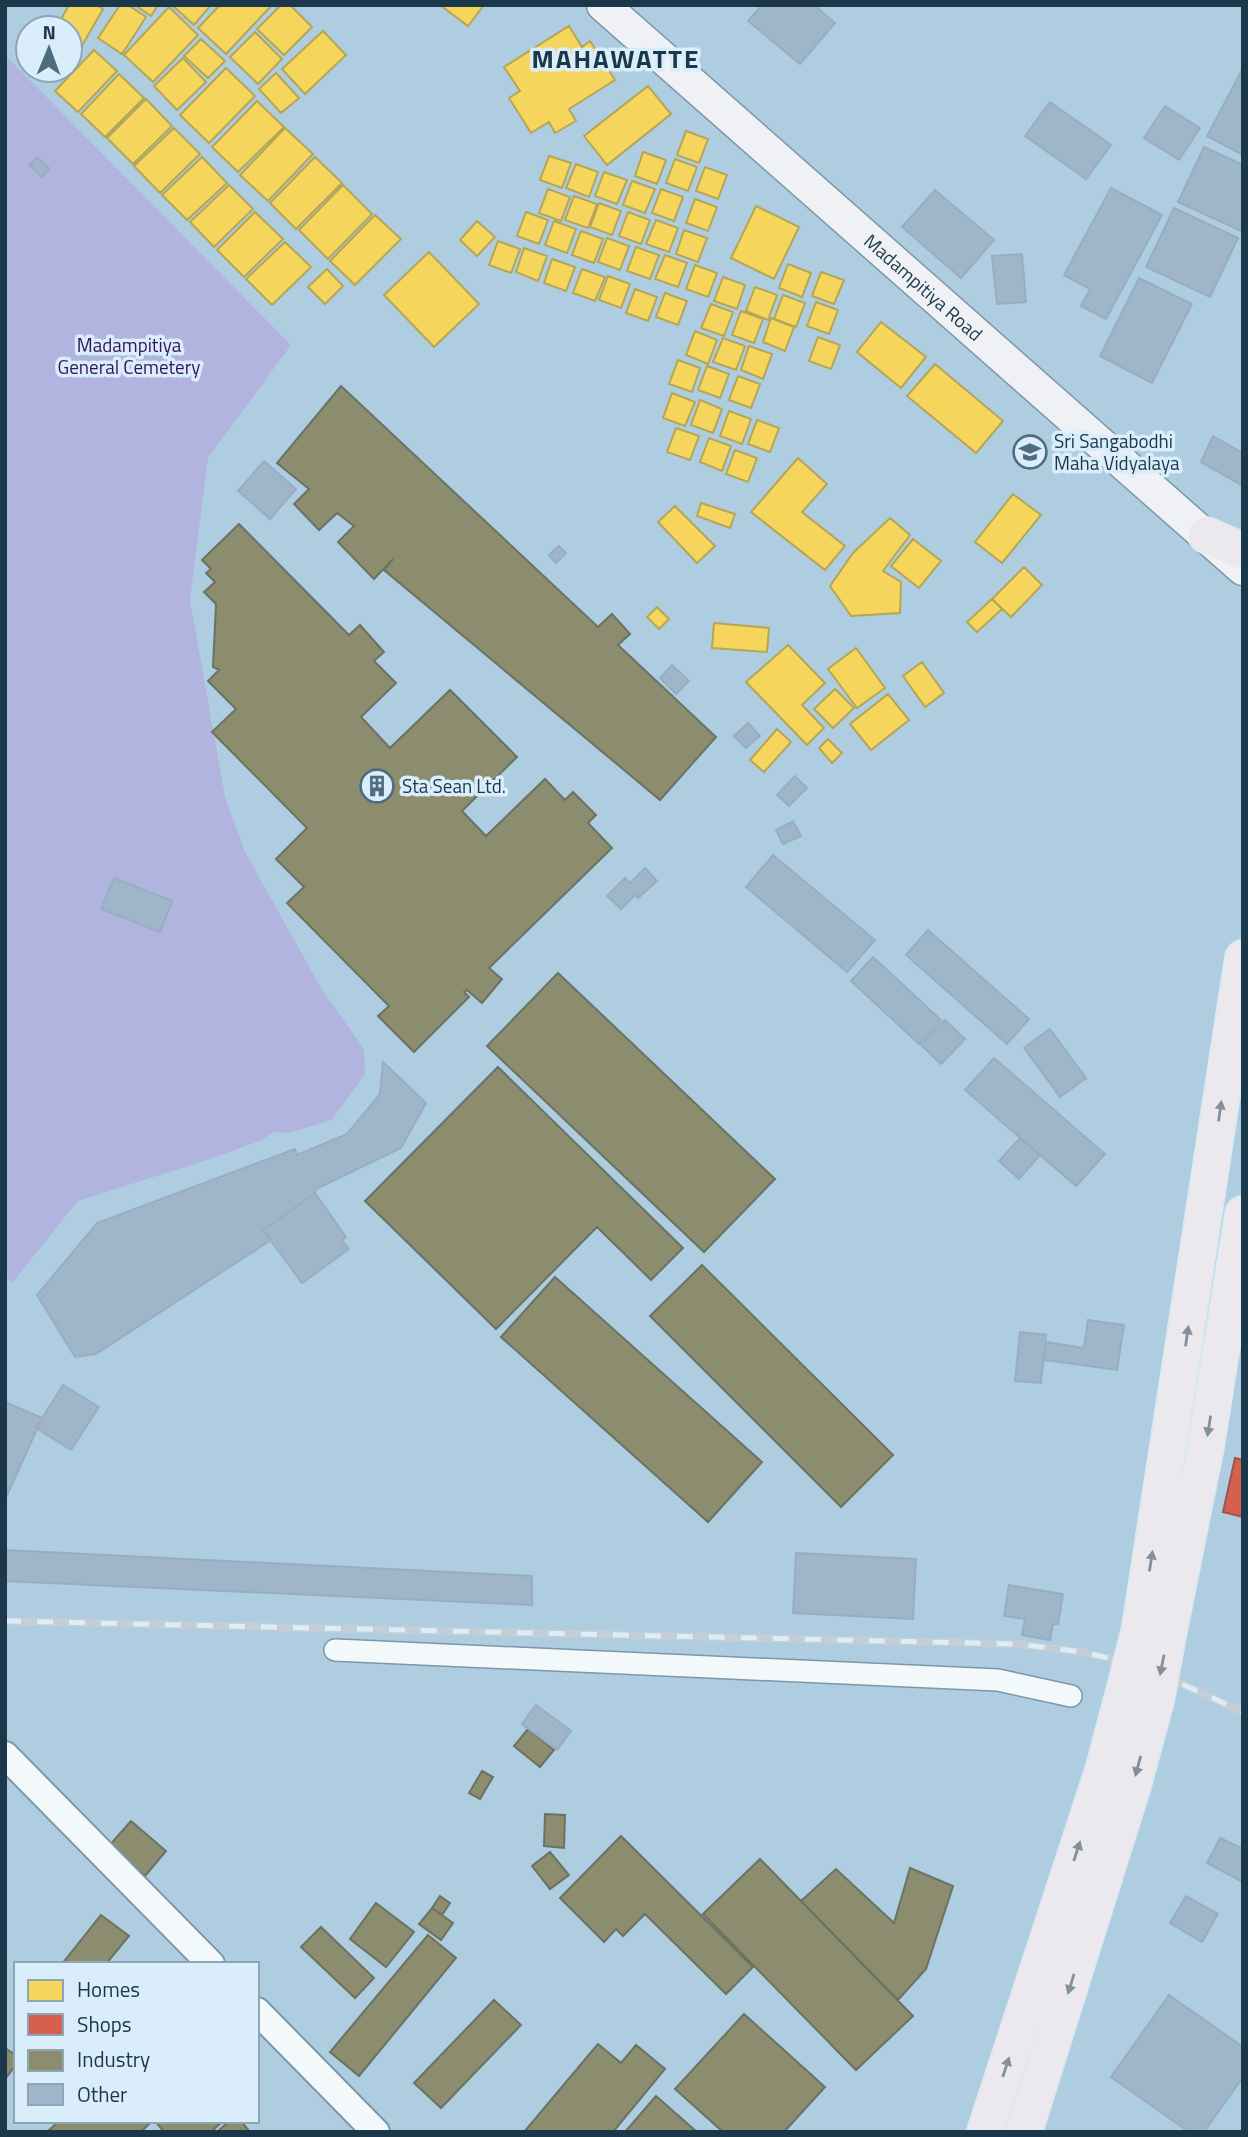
<svg xmlns="http://www.w3.org/2000/svg" width="1248" height="2137" viewBox="0 0 1248 2137" font-family="'Titillium Web',sans-serif">
<style>
.green{fill:#b1b4df}
.homes{fill:#f6d55c;stroke:#b4a657;stroke-width:2}
.shops{fill:#d6604d;stroke:#9e544c;stroke-width:2}
.industry{fill:#8c8c6e;stroke:#6a7363;stroke-width:2}
.building{fill:#9fb5c9;stroke:#98adc1;stroke-width:2}
.lines{fill:none;stroke-linecap:round;stroke-linejoin:round}
.minor-casing{stroke:#7c97a8;stroke-width:24}
.tertiary-casing{stroke:#7c97a8;stroke-width:30}
.secondary-casing{stroke:#7c97a8;stroke-width:35}
.primary-casing{stroke:#dbe8f2;stroke-width:38}
.minor{stroke:#f3f8fa;stroke-width:21}
.tertiary{stroke:#f3f8fa;stroke-width:26}
.secondary{stroke:#eff1f5;stroke-width:32}
.primary{stroke:#ebe8ee;stroke-width:35}
.rail-casing{stroke:#c4ced4;stroke-width:8}
.rail{stroke:#d9edfb;stroke-width:5;stroke-dasharray:16;stroke-linecap:butt}
.primary-bridge-casing{stroke:#dbe8f2;stroke-width:38;stroke-linecap:butt}
.primary-bridge{stroke:#ebe8ee;stroke-width:35}
.oneway{fill:#83909c}
.labels{text-anchor:middle;stroke-width:7;stroke-linejoin:round;paint-order:stroke}
.street-label{font-size:19px;fill:#1b384a;stroke:#d9edfb}
.park-label{font-size:19px;fill:#33145c;stroke:#d9edfb}
.poi-label{font-size:19px;fill:#1b384a;stroke:#d9edfb;text-anchor:start}
.district-label{font-size:26px;font-weight:bold;letter-spacing:2px;fill:#1b384a;stroke:#d9edfb}
</style>
<rect width="100%" height="100%" fill="#afcde1"/>
<!-- green -->
<path class="green" d="M 5,55 L 291,345 L 208,458 L 190,600 L 225,797 L 245,852 L 321,988 L 364,1049 L 365,1074 L 332,1120 L 288,1133 L 273,1132 L 262,1140 L 210,1159 L 78,1201 L 12,1283 L 5,1276 Z"/>
<!-- homes -->
<path class="homes" d="M 69,5 L 96,5 L 103,9 L 80,49 L 70,43 L 70,28 L 56,28 Z
M 120,5 L 128,5 L 146,17 L 122,54 L 98,38 Z
M 135,5 L 158,5 L 151,16 Z
M 172,5 L 211,5 L 194,25 Z
M 220,5 L 272,5 L 226,54 L 198,28 Z
M 281,5 L 290,5 L 312,27 L 284,55 L 257,29 Z
M 440,5 L 484,5 L 468,26 Z
M 169,7 L 198,35 L 153,82 L 124,55 Z
M 569,26 L 582,47 L 590,41 L 615,80 L 569,109 L 576,121 L 555,133 L 549,122 L 531,133 L 509,98 L 520,91 L 504,67 Z
M 323,31 L 346,55 L 305,94 L 282,69 Z
M 255,32 L 282,59 L 258,84 L 230,57 Z
M 201,39 L 225,61 L 208,78 L 184,56 Z
M 94,50 L 117,71 L 78,112 L 55,91 Z
M 183,58 L 206,82 L 177,110 L 154,86 Z
M 226,68 L 255,96 L 209,143 L 180,115 Z
M 276,73 L 299,98 L 281,113 L 259,89 Z
M 119,74 L 144,98 L 105,137 L 81,114 Z
M 648,86 L 671,114 L 607,165 L 584,136 Z
M 146,99 L 172,126 L 133,164 L 107,138 Z
M 257,101 L 284,127 L 238,172 L 212,147 Z
M 174,128 L 200,154 L 160,193 L 134,166 Z
M 285,128 L 313,154 L 268,201 L 240,175 Z
M 686,131 L 708,139 L 699,163 L 677,155 Z
M 643,152 L 666,160 L 657,184 L 635,176 Z
M 549,156 L 571,163 L 562,188 L 540,180 Z
M 202,157 L 227,183 L 187,220 L 162,195 Z
M 315,157 L 342,183 L 296,229 L 270,203 Z
M 675,159 L 697,167 L 688,191 L 666,183 Z
M 576,164 L 598,172 L 589,197 L 566,188 Z
M 705,167 L 727,175 L 718,199 L 696,191 Z
M 604,172 L 627,180 L 617,204 L 595,196 Z
M 632,181 L 655,189 L 645,213 L 623,205 Z
M 229,185 L 253,209 L 214,247 L 190,222 Z
M 343,185 L 372,214 L 328,259 L 299,230 Z
M 548,189 L 570,197 L 561,221 L 539,213 Z
M 661,189 L 683,197 L 674,221 L 652,213 Z
M 574,196 L 597,204 L 588,228 L 565,220 Z
M 695,199 L 717,207 L 708,231 L 686,223 Z
M 599,203 L 621,211 L 612,235 L 590,227 Z
M 756,206 L 799,227 L 774,279 L 731,258 Z
M 255,212 L 283,239 L 244,277 L 217,250 Z
M 526,212 L 548,220 L 539,244 L 517,236 Z
M 628,212 L 650,220 L 641,244 L 619,236 Z
M 375,215 L 401,239 L 355,285 L 330,261 Z
M 656,220 L 678,228 L 669,252 L 646,244 Z
M 477,221 L 495,237 L 477,256 L 460,240 Z
M 554,221 L 576,229 L 567,253 L 545,245 Z
M 684,230 L 707,238 L 698,262 L 676,254 Z
M 581,231 L 603,239 L 594,263 L 572,255 Z
M 607,238 L 629,246 L 620,270 L 598,262 Z
M 498,241 L 520,249 L 511,273 L 489,265 Z
M 285,242 L 311,267 L 272,305 L 246,279 Z
M 636,247 L 659,255 L 650,279 L 627,271 Z
M 524,248 L 547,256 L 538,281 L 516,272 Z
M 429,252 L 479,304 L 434,347 L 384,295 Z
M 665,255 L 687,263 L 678,287 L 655,279 Z
M 552,259 L 575,267 L 566,291 L 544,283 Z
M 788,264 L 811,273 L 802,297 L 779,288 Z
M 695,265 L 717,273 L 708,297 L 686,289 Z
M 327,269 L 343,286 L 325,304 L 308,287 Z
M 582,269 L 605,277 L 595,301 L 573,293 Z
M 821,272 L 844,280 L 834,304 L 812,296 Z
M 608,276 L 630,284 L 621,308 L 599,300 Z
M 723,277 L 745,285 L 737,309 L 714,301 Z
M 755,287 L 777,295 L 768,320 L 746,311 Z
M 635,289 L 657,297 L 648,321 L 626,313 Z
M 665,293 L 687,301 L 678,325 L 656,317 Z
M 783,295 L 805,303 L 796,327 L 774,319 Z
M 816,302 L 838,310 L 829,334 L 807,326 Z
M 711,304 L 733,312 L 724,336 L 701,328 Z
M 741,311 L 763,319 L 754,343 L 732,335 Z
M 771,318 L 794,327 L 785,351 L 763,342 Z
M 881,322 L 926,357 L 901,388 L 857,352 Z
M 695,331 L 717,340 L 708,364 L 686,355 Z
M 818,337 L 840,345 L 831,369 L 809,361 Z
M 723,338 L 745,346 L 736,370 L 713,362 Z
M 749,346 L 772,354 L 763,379 L 741,370 Z
M 678,360 L 700,368 L 692,392 L 669,384 Z
M 935,364 L 1003,421 L 976,453 L 907,396 Z
M 707,366 L 729,374 L 720,398 L 698,390 Z
M 738,376 L 760,384 L 751,408 L 729,400 Z
M 672,393 L 695,402 L 685,426 L 663,418 Z
M 700,400 L 722,409 L 713,433 L 691,425 Z
M 729,411 L 751,419 L 742,444 L 720,436 Z
M 757,420 L 779,428 L 770,452 L 748,444 Z
M 676,428 L 699,436 L 690,460 L 667,452 Z
M 709,438 L 731,446 L 722,471 L 700,462 Z
M 735,450 L 757,458 L 748,482 L 726,474 Z
M 798,458 L 827,484 L 802,512 L 845,546 L 825,570 L 751,512 Z
M 1013,494 L 1041,515 L 1002,563 L 975,542 Z
M 701,503 L 735,514 L 730,528 L 697,516 Z
M 675,506 L 715,546 L 697,563 L 658,522 Z
M 890,518 L 910,535 L 883,571 L 901,582 L 900,613 L 851,616 L 830,586 L 853,553 Z
M 913,539 L 941,561 L 919,588 L 891,566 Z
M 1024,567 L 1042,585 L 1011,617 L 992,599 Z
M 992,599 L 1002,609 L 977,632 L 967,622 Z
M 657,607 L 669,619 L 659,629 L 647,617 Z
M 714,623 L 769,628 L 767,652 L 712,648 Z
M 788,645 L 825,683 L 802,705 L 824,728 L 807,745 L 746,682 Z
M 856,648 L 885,688 L 857,708 L 828,669 Z
M 922,662 L 944,693 L 925,707 L 903,676 Z
M 835,689 L 854,708 L 833,728 L 814,709 Z
M 888,694 L 909,720 L 871,750 L 850,724 Z
M 777,729 L 791,742 L 764,772 L 750,760 Z
M 828,739 L 842,753 L 832,763 L 819,748 Z"/>
<!-- shops -->
<path class="shops" d="M 1235,1458 L 1243,1460 L 1243,1517 L 1223,1512 Z"/>
<!-- industry -->
<path class="industry" d="M 341,386 L 598,627 L 612,614 L 630,634 L 618,645 L 716,737 L 660,800 L 384,570 L 393,559 L 374,579 L 338,542 L 354,526 L 337,513 L 319,530 L 294,504 L 309,489 L 277,463 Z
M 239,524 L 349,635 L 360,625 L 384,652 L 374,661 L 396,683 L 361,717 L 390,748 L 450,690 L 517,757 L 462,811 L 486,836 L 545,779 L 565,800 L 573,792 L 596,815 L 588,823 L 612,848 L 489,968 L 502,979 L 482,1003 L 467,990 L 464,992 L 469,997 L 414,1052 L 378,1016 L 389,1006 L 287,903 L 304,887 L 276,859 L 307,828 L 212,732 L 236,709 L 208,681 L 219,670 L 213,667 L 216,604 L 204,592 L 215,582 L 206,573 L 211,569 L 202,560 Z
M 558,973 L 775,1179 L 704,1252 L 487,1046 Z
M 498,1067 L 683,1248 L 651,1280 L 597,1227 L 496,1329 L 365,1201 Z
M 702,1265 L 893,1455 L 841,1507 L 650,1316 Z
M 555,1277 L 762,1462 L 708,1522 L 501,1337 Z
M 528,1729 L 554,1750 L 540,1767 L 514,1746 Z
M 482,1771 L 493,1777 L 480,1799 L 469,1793 Z
M 545,1814 L 565,1815 L 564,1848 L 544,1846 Z
M 131,1821 L 166,1851 L 145,1876 L 109,1846 Z
M 621,1836 L 753,1967 L 726,1994 L 645,1914 L 623,1936 L 616,1929 L 604,1942 L 560,1898 Z
M 550,1852 L 569,1875 L 550,1889 L 532,1866 Z
M 760,1859 L 913,2016 L 856,2070 L 703,1914 Z
M 910,1868 L 953,1886 L 926,1969 L 898,2000 L 801,1901 L 836,1869 L 894,1923 Z
M 440,1896 L 450,1903 L 442,1915 L 432,1908 Z
M 376,1903 L 414,1932 L 386,1967 L 350,1939 Z
M 432,1908 L 453,1923 L 441,1940 L 419,1924 Z
M 101,1915 L 129,1936 L 106,1964 L 62,1964 Z
M 321,1927 L 374,1978 L 355,1998 L 301,1947 Z
M 428,1935 L 456,1958 L 359,2076 L 330,2052 Z
M 494,2000 L 521,2025 L 441,2108 L 414,2083 Z
M 744,2014 L 825,2087 L 784,2132 L 723,2132 L 675,2089 Z
M 598,2044 L 621,2063 L 636,2045 L 665,2069 L 613,2132 L 524,2132 Z
M 5,2048 L 16,2055 L 16,2065 L 5,2079 Z
M 656,2096 L 697,2132 L 625,2132 Z
M 59,2121 L 146,2121 L 149,2124 L 141,2132 L 47,2132 Z
M 155,2121 L 223,2121 L 211,2132 L 164,2132 Z
M 229,2121 L 241,2121 L 250,2132 L 217,2132 Z"/>
<!-- building -->
<path class="building" d="M 762,5 L 814,5 L 835,23 L 800,64 L 748,21 Z
M 1243,68 L 1243,155 L 1207,136 Z
M 1050,102 L 1111,145 L 1086,179 L 1025,136 Z
M 1165,106 L 1200,128 L 1179,160 L 1144,138 Z
M 1204,147 L 1243,165 L 1243,232 L 1178,202 Z
M 37,157 L 49,168 L 42,177 L 29,165 Z
M 1111,188 L 1162,215 L 1106,319 L 1081,306 L 1090,289 L 1064,275 Z
M 935,190 L 994,240 L 961,278 L 902,227 Z
M 1174,208 L 1238,238 L 1210,297 L 1146,267 Z
M 1022,254 L 1026,302 L 997,304 L 992,256 Z
M 1139,278 L 1192,304 L 1152,383 L 1100,356 Z
M 1213,436 L 1243,453 L 1243,486 L 1201,462 Z
M 264,461 L 296,489 L 270,519 L 238,491 Z
M 559,546 L 566,553 L 556,563 L 549,555 Z
M 672,665 L 689,681 L 676,694 L 660,678 Z
M 748,723 L 760,736 L 746,748 L 734,736 Z
M 795,776 L 807,788 L 789,806 L 777,795 Z
M 793,821 L 801,836 L 783,844 L 776,830 Z
M 773,855 L 875,940 L 847,972 L 746,887 Z
M 645,868 L 657,881 L 638,898 L 635,895 L 621,909 L 607,896 L 625,878 L 630,883 Z
M 114,878 L 172,901 L 160,932 L 101,909 Z
M 928,930 L 1029,1019 L 1007,1044 L 906,955 Z
M 873,957 L 941,1020 L 919,1044 L 851,981 Z
M 945,1020 L 965,1039 L 941,1064 L 921,1045 Z
M 1050,1029 L 1086,1078 L 1060,1097 L 1024,1048 Z
M 994,1058 L 1105,1154 L 1076,1186 L 965,1090 Z
M 383,1062 L 426,1103 L 401,1148 L 316,1189 L 315,1193 L 263,1230 L 271,1240 L 96,1354 L 75,1357 L 37,1295 L 97,1223 L 295,1149 L 297,1155 L 347,1134 L 380,1094 Z
M 1020,1138 L 1040,1155 L 1019,1179 L 999,1161 Z
M 315,1193 L 346,1237 L 342,1240 L 349,1249 L 302,1283 L 263,1230 Z
M 1088,1320 L 1124,1325 L 1117,1370 L 1044,1360 L 1046,1342 L 1084,1348 Z
M 1020,1332 L 1046,1335 L 1041,1383 L 1015,1381 Z
M 63,1385 L 99,1407 L 71,1450 L 36,1428 Z
M 5,1402 L 42,1418 L 5,1500 Z
M 5,1550 L 532,1576 L 532,1605 L 5,1581 Z
M 796,1553 L 916,1559 L 913,1619 L 793,1613 Z
M 1009,1585 L 1063,1594 L 1058,1624 L 1053,1624 L 1050,1640 L 1022,1635 L 1025,1619 L 1004,1616 Z
M 536,1705 L 571,1731 L 557,1750 L 522,1724 Z
M 1220,1838 L 1243,1849 L 1243,1882 L 1207,1863 Z
M 1186,1896 L 1218,1914 L 1202,1942 L 1170,1923 Z
M 1169,1995 L 1243,2047 L 1243,2077 L 1204,2132 L 1189,2132 L 1111,2077 Z"/>
<g class="lines">
<defs>
<path id="minor" d="M 335,1650 L 998,1680 L 1071,1696"/>
<path id="tertiary" d="M 5,1755 L 211,1964
M 257,2011 L 376,2132"/>
<g id="secondary">
<path id="s1" d="M 603,5 L 1243,569"/>
</g>
<path id="primary" d="M 1206,535 L 1243,551
M 1140,1628 L 1243,958
M 1169,1630 L 1206,1446 L 1243,1214
M 985,2132 L 1103,1771 L 1124,1692
M 1024,2132 L 1133,1785 L 1156,1700"/>
</defs>
<!-- minor casing -->
<use href="#minor" class="minor-casing"/>
<!-- tertiary casing -->
<use href="#tertiary" class="tertiary-casing"/>
<!-- secondary casing -->
<use href="#secondary" class="secondary-casing"/>
<!-- primary casing -->
<use href="#primary" class="primary-casing"/>
<!-- minor -->
<use href="#minor" class="minor"/>
<!-- tertiary -->
<use href="#tertiary" class="tertiary"/>
<!-- secondary -->
<use href="#secondary" class="secondary"/>
<!-- primary -->
<use href="#primary" class="primary"/>
<defs>
<path id="rail" d="M 5,1621 L 1017,1644 L 1082,1652 L 1143,1666 L 1243,1712"/>
</defs>
<!-- rail casing -->
<use href="#rail" class="rail-casing"/>
<!-- rail -->
<use href="#rail" class="rail"/>
<defs>
<path id="primary-bridge" d="M 1124,1692 L 1140,1628
M 1156,1700 L 1169,1630"/>
</defs>
<!-- primary-bridge casing -->
<use href="#primary-bridge" class="primary-bridge-casing"/>
<!-- primary-bridge -->
<use href="#primary-bridge" class="primary-bridge"/>
</g>
<!-- one-way arrows -->
<defs><path id="oneway-solid" d="M-6-.8H1V-3.2L6.5 0L1 3.2V.8H-6Z" transform="scale(1.75)"/></defs>
<g class="oneway">
<use href="#oneway-solid" transform="translate(1220 1111) rotate(-82)"/>
<use href="#oneway-solid" transform="translate(1187 1336) rotate(-82)"/>
<use href="#oneway-solid" transform="translate(1209 1426) rotate(99)"/>
<use href="#oneway-solid" transform="translate(1151 1561) rotate(-81)"/>
<use href="#oneway-solid" transform="translate(1162 1665) rotate(101)"/>
<use href="#oneway-solid" transform="translate(1138 1766) rotate(105)"/>
<use href="#oneway-solid" transform="translate(1077 1851) rotate(-72)"/>
<use href="#oneway-solid" transform="translate(1071 1984) rotate(107)"/>
<use href="#oneway-solid" transform="translate(1006 2067) rotate(-72)"/>
</g>
<!-- icons -->
<defs>
<symbol id="school-ring" viewBox="-11 -11 22 22"><circle r="9.5" fill="#d9edfb" stroke="#4f6c7f" stroke-width="1.5"/><path d="M0-5L7-2L0 1L-7-2ZM-4 1L0 2.5L4 1V4Q0 6-4 4Z" fill="#4f6c7f"/></symbol>
<symbol id="building-ring" viewBox="-11 -11 22 22"><circle r="9.5" fill="#d9edfb" stroke="#4f6c7f" stroke-width="1.5"/><path d="M-4-6H4V6H1V3H-1V6H-4ZM-2.5-4.3h1.7v1.8h-1.7ZM.8-4.3h1.7v1.8H.8ZM-2.5-1h1.7V.8h-1.7ZM.8-1h1.7V.8H.8Z" fill="#4f6c7f"/></symbol>
</defs>
<g fill-rule="evenodd">
<use href="#school-ring" x="1011" y="433" width="38" height="38"/>
<use href="#building-ring" x="358" y="767" width="38" height="38"/>
</g>
<g class="labels">
<!-- street labels -->
<g class="street-label">
<text dy="7" stroke="none"><textPath href="#s1" startOffset="427">Madampitiya Road</textPath></text>
</g>
<!-- park labels -->
<g class="park-label">
<text x="129" y="352">Madampitiya<tspan x="129" dy="22">General Cemetery</tspan></text>
</g>
<!-- poi labels -->
<g class="poi-label">
<text x="1054" y="448">Sri Sangabodhi<tspan x="1054" dy="22">Maha Vidyalaya</tspan></text>
<text x="402" y="793">Sta Sean Ltd.</text>
</g>
<!-- district labels -->
<g class="district-label">
<text x="616" y="68">MAHAWATTE</text>
</g>
</g>
<!-- border -->
<rect width="1248" height="2137" fill="none" stroke="#1b384a" stroke-width="14"/>
<!-- legend -->
<rect x="14" y="1962" width="245" height="161" fill="#d9edfb" stroke="#8da5b4" stroke-width="2"/>
<rect x="28" y="1980" width="35" height="21" fill="#f6d55c" stroke="#8da5b4" stroke-width="2"/>
<text x="77" y="1997" font-size="21" fill="#1b384a">Homes</text>
<rect x="28" y="2014" width="35" height="21" fill="#d6604d" stroke="#8da5b4" stroke-width="2"/>
<text x="77" y="2032" font-size="21" fill="#1b384a">Shops</text>
<rect x="28" y="2050" width="35" height="21" fill="#8c8c6e" stroke="#8da5b4" stroke-width="2"/>
<text x="77" y="2067" font-size="21" fill="#1b384a">Industry</text>
<rect x="28" y="2084" width="35" height="21" fill="#9fb5c9" stroke="#8da5b4" stroke-width="2"/>
<text x="77" y="2102" font-size="21" fill="#1b384a">Other</text>
<!-- north arrow -->
<g transform="translate(49 49) rotate(1)"><circle r="33" fill="#d9edfb" stroke="#8da5b4" stroke-width="2"/>
<path d="M0-5L12 26L0 18L-12 26Z" fill="#4f6c7f"/>
<text y="-10" font-size="19" font-weight="bold" text-anchor="middle" fill="#1b384a">N</text>
</g>
</svg>
